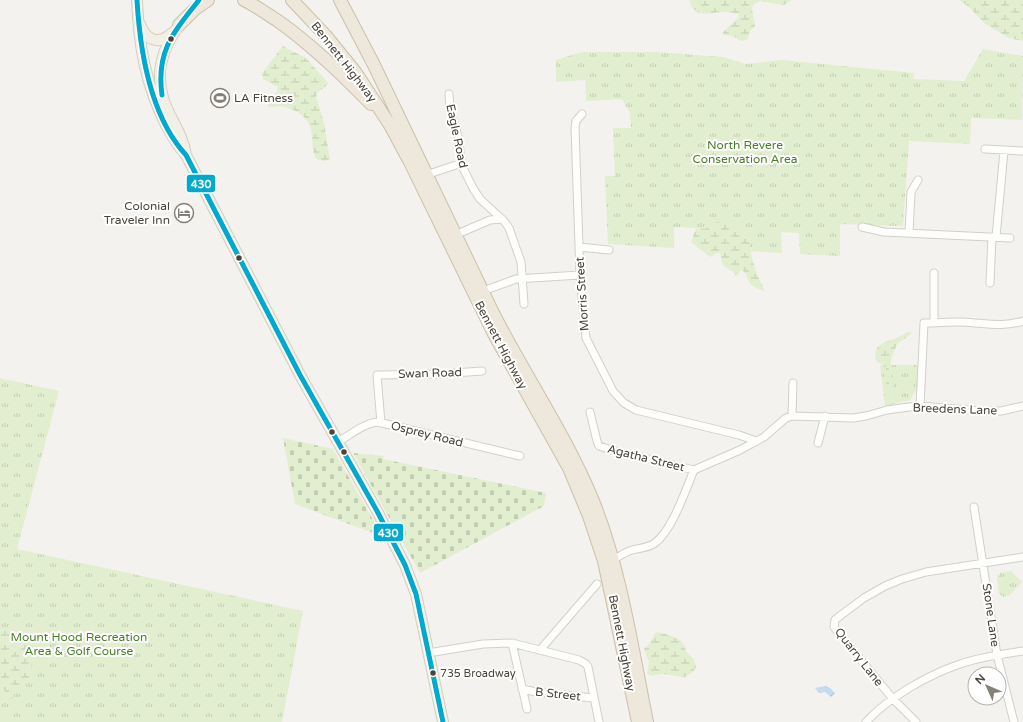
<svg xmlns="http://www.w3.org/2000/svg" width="1023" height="722" viewBox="0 0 1023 722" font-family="'Varela Round',sans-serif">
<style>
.grass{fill:url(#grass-tufts)}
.wetland{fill:url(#wetland-marsh)}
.cemetery{fill:url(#cemetery-stones)}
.water{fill:url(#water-waves)}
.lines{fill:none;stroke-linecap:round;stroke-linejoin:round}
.street-casing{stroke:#d2d0cb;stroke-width:9}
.primary-casing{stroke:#d6cebb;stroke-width:12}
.highway-casing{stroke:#ccbfa9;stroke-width:14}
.street{stroke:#fdfdfc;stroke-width:7}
.primary{stroke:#f2efe6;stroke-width:10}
.highway{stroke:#ede8db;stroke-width:12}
.bus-1-casing{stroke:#fff;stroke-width:8}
.bus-1{stroke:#00a9ce;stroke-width:5}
.bus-dot{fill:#4b4439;stroke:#fff;stroke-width:1.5}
.labels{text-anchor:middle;stroke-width:4;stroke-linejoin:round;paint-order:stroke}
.bus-label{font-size:11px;fill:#4b4439;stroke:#fff;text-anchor:start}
.street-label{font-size:12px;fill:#4b4439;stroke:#fff}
.poi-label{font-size:12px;fill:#4b4439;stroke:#fff;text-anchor:start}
.park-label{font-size:12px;fill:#4a7f2a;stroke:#fff}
.line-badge{stroke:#fff;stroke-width:1.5}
.badge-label{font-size:11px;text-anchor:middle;font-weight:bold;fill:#fff}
</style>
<defs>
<pattern id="grass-tufts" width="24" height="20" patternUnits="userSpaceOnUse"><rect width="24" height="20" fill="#e1eecf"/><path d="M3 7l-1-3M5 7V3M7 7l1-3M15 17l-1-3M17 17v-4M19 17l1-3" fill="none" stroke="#c3cdb2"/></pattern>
<pattern id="wetland-marsh" width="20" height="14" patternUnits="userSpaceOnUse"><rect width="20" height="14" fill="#e1eecf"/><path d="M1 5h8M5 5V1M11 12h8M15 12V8" fill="none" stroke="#c3cdb2"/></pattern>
<pattern id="cemetery-stones" width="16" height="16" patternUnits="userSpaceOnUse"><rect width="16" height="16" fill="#e1eecf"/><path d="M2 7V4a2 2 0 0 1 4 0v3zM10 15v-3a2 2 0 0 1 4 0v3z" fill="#c3cdb2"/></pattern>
<pattern id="water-waves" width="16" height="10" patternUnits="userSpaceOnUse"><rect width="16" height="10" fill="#c0ddf1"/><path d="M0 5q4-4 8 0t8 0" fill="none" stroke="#a6bfcf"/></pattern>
</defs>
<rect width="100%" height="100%" fill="#f4f2ee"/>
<!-- grass -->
<path class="grass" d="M 983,49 L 1023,56 L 1022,120 L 971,118 L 970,144 L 909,141 L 903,226 L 840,224 L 840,256 L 800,254 L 799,233 L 781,232 L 782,253 L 701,249 L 700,228 L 674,227 L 674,248 L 608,244 L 605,176 L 615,176 L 613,128 L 631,128 L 630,113 L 622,99 L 586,101 L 585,80 L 556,82 L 556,60 L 582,52 L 656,52 L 723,57 L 746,64 L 782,60 L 914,73 L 913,79 L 964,81 Z
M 880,365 L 917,365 L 917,389 L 910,400 L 885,406 Z
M 0,378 L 59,391 L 17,549 L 303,611 L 282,722 L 0,722 Z
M 1011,571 L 1022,582 L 1009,596 L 1004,597 L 999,594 L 997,578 L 1000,573 Z"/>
<!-- wetland -->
<path class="wetland" d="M 689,0 L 792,0 L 784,5 L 760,1 L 754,4 L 752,9 L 755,26 L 750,31 L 747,40 L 741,41 L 733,36 L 724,35 L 723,32 L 737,19 L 739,16 L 738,14 C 734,13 729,12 725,12 C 710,12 695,20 689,0 Z
M 959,0 L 1023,0 L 1023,41 L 1009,38 L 984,23 L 969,7 Z
M 283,46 L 307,59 L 329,84 L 318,92 L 316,96 L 324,123 L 330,159 L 325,161 L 318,160 C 307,151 320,127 299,113 C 294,110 285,106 279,106 C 274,106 271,108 267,106 L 277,91 L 278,87 L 263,79 L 262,73 Z
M 720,221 L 726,222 L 749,240 C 751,258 756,274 765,291 C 743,285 753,280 741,269 L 738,275 L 736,276 C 732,269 730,271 725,267 C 721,264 722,257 720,253 L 717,253 L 710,257 L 691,242 L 696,228 L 705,229 L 712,224 Z
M 908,332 L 911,332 L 911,334 L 897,344 L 891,359 L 891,366 L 894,382 L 893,388 L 890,389 L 886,384 L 886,368 L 876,360 C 872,344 886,342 896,338 C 901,336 904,334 908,332 Z
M 0,630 C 12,629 29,633 34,647 C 35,652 33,657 32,662 C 31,667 31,673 29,677 C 25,687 16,693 10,701 L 6,692 L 0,686 Z
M 656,632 C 662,633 678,637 682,642 C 684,645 685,648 686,651 C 691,657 695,659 696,667 L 693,672 L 685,677 L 662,674 L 651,676 L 647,673 L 649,662 L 644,649 L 650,643 Z"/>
<!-- cemetery -->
<path class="cemetery" d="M 283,438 L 333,449 L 380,532 L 376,534 L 295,504 Z
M 353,453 L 384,456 L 383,459 L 546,493 L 544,506 L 420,573 Z"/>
<!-- water -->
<path class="water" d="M 825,686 L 830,688 L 835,693 L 831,697 L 825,692 L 819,693 L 815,688 Z"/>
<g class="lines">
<defs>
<path id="street" d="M 449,94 L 450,109 L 458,136 L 462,166 L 473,188 L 480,199 L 504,221 L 509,228 L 521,262 L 524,304
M 582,114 L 576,121 L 575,128 L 580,275 L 586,338 L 613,391 L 624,403 L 636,410 L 739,435 L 756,441
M 985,149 L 1023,151
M 426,175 L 462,163
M 862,227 L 884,232 L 1010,238
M 909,233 L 911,192 L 918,180
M 455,235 L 490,220 L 502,219
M 996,237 L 1004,151
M 579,247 L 609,250
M 990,283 L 992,237
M 483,291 L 516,279 L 580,275
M 934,323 L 934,273
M 920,406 L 924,323 C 936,323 947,322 958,322 C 979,322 1003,328 1023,321
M 590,412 L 597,441 L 599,446 L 611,450 L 694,470
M 792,416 L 793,383
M 381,423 L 377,375 L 440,374 L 482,371
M 338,442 C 350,435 364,423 378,422 L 520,456
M 818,443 L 825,416
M 974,507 L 997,655 L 1014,722
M 613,560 C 618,557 625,552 632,550 C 640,548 648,548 655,543 C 672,531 686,489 694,470 L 740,450 L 764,437 L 786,418 L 792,416 L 853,418 L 866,416 L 887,410 L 909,407 L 920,406 L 981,411 L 1001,411 L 1023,406
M 512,643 L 527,709
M 540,650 L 597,584
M 428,653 L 483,644 L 512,643 L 579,660 L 586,664 L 588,667 L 599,722
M 522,689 L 536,692 L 593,698
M 866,722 C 889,697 928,675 960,664 C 980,657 1002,654 1023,651
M 916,722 L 893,699 L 834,627 L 835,620 L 841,615 L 864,598 L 885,586 L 902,579 L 926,572 L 1023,557"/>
<path id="primary" d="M 137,0 C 139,46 145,83 166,125 C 172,136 177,146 186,155 L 300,375 L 377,511 L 405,565 L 416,594 L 443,722
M 184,19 C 160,48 152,78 169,113 C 176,127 184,140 186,155
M 140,24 C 146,40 158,46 172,33"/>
<path id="highway" d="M 244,0 C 256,6 267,14 278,21 C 312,45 342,74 371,104
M 292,0 L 326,36 L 356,73 L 390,125 L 411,164 L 494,334 L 569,468 L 589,516 L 604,561 L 638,722
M 340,0 L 374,65 L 493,313 C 525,376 566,435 593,501 C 621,571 632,648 647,722
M 179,25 L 195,9 L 208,0"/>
</defs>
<!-- street casing -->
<use href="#street" class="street-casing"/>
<!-- primary casing -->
<use href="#primary" class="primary-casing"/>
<!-- highway casing -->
<use href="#highway" class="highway-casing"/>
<!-- street -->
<use href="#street" class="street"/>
<!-- primary -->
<use href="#primary" class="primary"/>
<!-- highway -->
<use href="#highway" class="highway"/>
<defs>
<path id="bus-1" d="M 137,0 C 140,51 150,116 186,155 L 300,375 L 377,511 L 405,565 L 416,594 L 443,722
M 162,95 C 156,51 173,33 199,0"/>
</defs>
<!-- bus-1 casing -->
<use href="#bus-1" class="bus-1-casing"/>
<!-- bus-1 -->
<use href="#bus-1" class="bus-1"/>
</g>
<!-- icons -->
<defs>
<symbol id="stadium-ring" viewBox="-11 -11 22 22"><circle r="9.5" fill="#fff" stroke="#868178" stroke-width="1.5"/><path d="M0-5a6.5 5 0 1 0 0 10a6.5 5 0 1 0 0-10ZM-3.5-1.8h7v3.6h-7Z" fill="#868178"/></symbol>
<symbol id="hotel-ring" viewBox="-11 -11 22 22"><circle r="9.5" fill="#fff" stroke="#868178" stroke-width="1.5"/><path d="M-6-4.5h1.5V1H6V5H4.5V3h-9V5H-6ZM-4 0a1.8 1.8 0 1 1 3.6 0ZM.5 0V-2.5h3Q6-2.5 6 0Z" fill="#868178"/></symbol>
</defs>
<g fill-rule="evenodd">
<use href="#stadium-ring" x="209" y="87" width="22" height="22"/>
<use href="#hotel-ring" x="173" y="202" width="22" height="22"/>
</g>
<!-- markers -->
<g class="bus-dot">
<circle cx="171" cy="39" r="3.5"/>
<circle cx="239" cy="258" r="3.5"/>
<circle cx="332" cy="432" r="3.5"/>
<circle cx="344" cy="452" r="3.5"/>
<circle cx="433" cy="673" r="3.5"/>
</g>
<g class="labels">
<!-- bus labels -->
<g class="bus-label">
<text x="440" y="677">735 Broadway</text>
</g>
<!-- street labels -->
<g class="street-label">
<text transform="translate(344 62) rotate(52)" y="4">Bennett Highway</text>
<text transform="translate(457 136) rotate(78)" y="4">Eagle Road</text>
<text transform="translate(582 294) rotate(-94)" y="4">Morris Street</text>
<text transform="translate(501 345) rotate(62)" y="4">Bennett Highway</text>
<text transform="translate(430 373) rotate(-2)" y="4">Swan Road</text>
<text transform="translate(955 409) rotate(2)" y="4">Breedens Lane</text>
<text transform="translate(427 434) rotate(14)" y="4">Osprey Road</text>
<text transform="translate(646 458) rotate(14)" y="4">Agatha Street</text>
<text transform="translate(991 615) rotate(82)" y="4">Stone Lane</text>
<text transform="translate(622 643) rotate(79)" y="4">Bennett Highway</text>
<text transform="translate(859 657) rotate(52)" y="4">Quarry Lane</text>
<text transform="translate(558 694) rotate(6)" y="4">B Street</text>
</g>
<!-- poi labels -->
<g class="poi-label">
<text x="234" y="102">LA Fitness</text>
<text x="170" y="210" text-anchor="end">Colonial<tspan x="170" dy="14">Traveler Inn</tspan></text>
</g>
<!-- park labels -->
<g class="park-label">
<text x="745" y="149">North Revere<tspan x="745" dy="14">Conservation Area</tspan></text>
<text x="79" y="641">Mount Hood Recreation<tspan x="79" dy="14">Area &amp; Golf Course</tspan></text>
</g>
</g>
<g class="line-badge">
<rect x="186" y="174" width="30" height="19" rx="4" fill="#00a9ce"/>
<rect x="373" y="523" width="31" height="19" rx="4" fill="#00a9ce"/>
</g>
<g class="badge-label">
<text x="201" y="188">430</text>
<text x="388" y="537">430</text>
</g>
<!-- north arrow -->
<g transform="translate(987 686) rotate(315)"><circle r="19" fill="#ffffff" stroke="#b7b4b0"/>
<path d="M0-3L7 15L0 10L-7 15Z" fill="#868178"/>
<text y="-6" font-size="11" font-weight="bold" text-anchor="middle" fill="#4b4439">N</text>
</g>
</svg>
